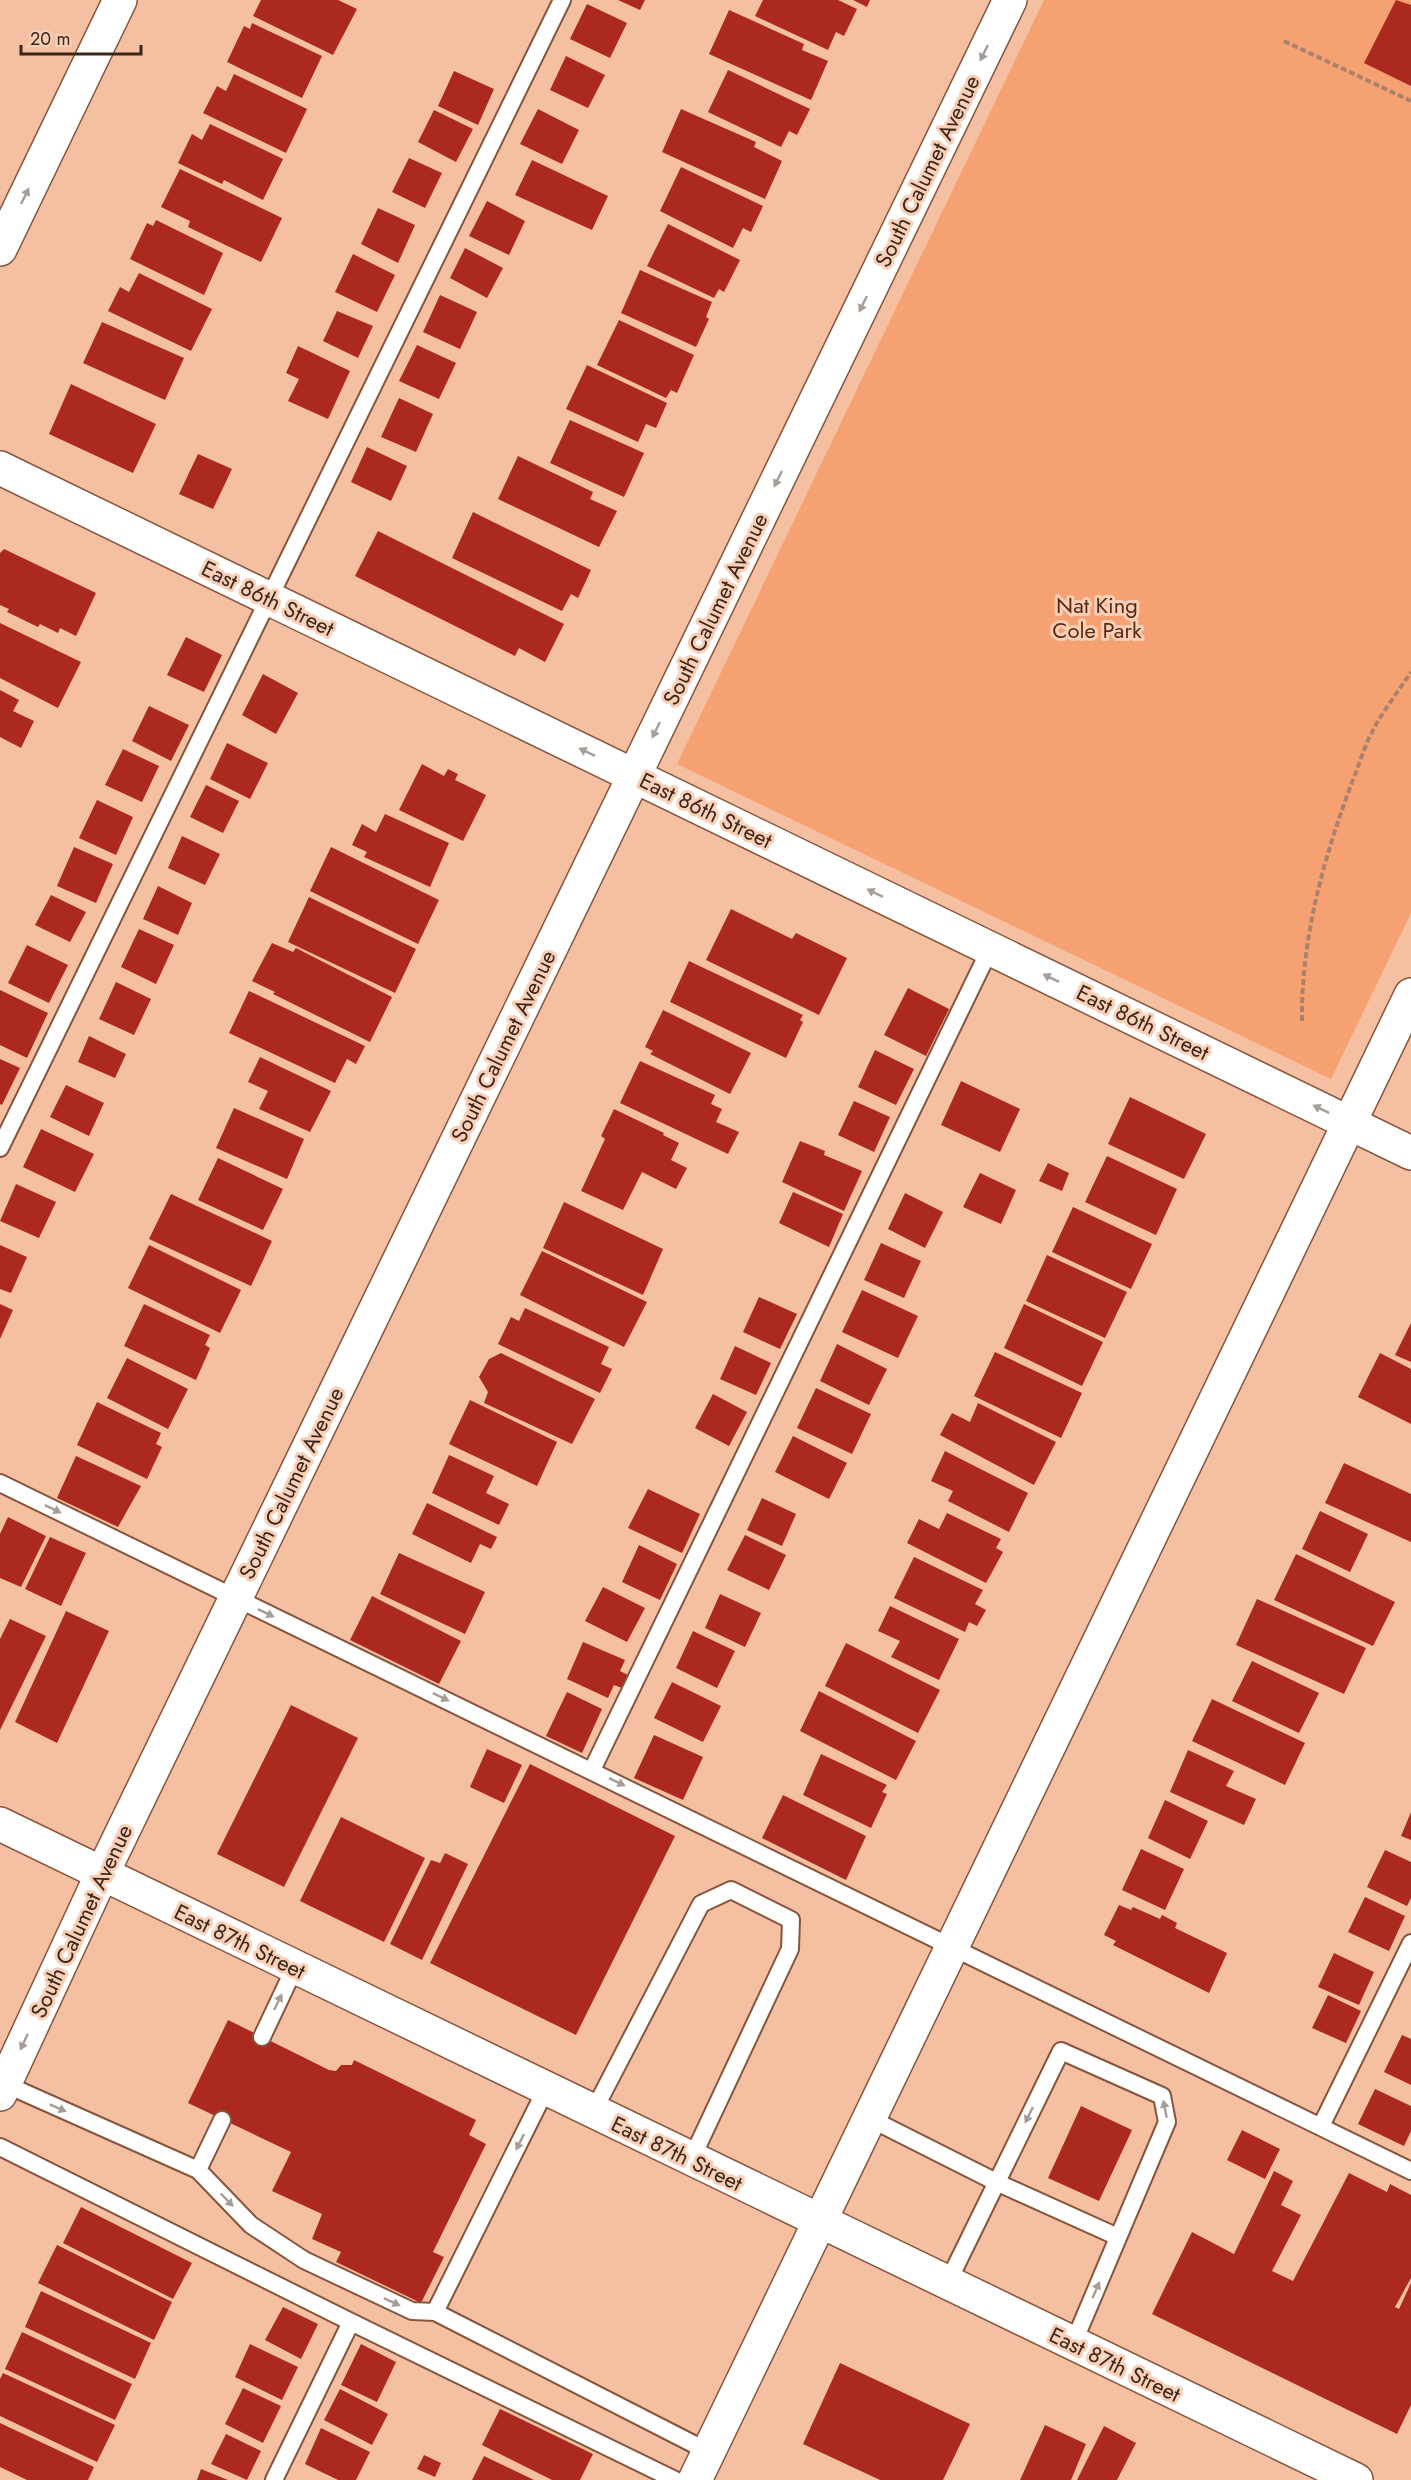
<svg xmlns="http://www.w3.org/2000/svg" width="1411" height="2480" viewBox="0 0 1411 2480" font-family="Jost,sans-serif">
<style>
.green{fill:#f6a172}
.building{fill:#ac291f}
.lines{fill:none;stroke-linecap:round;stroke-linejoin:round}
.lane-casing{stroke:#85563c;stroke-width:20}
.street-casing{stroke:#85563c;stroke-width:36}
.secondary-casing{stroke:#85563c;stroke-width:36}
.path{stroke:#aa826c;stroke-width:4;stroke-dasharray:6 3;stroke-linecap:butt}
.lane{stroke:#fff;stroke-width:16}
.street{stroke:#fff;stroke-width:33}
.secondary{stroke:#fff;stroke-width:33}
.oneway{fill:#a69d98}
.labels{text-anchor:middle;stroke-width:6;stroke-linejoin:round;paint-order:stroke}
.street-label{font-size:22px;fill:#3a261a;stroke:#facfb7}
.park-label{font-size:22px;fill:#592a0d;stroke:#facfb7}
</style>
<rect width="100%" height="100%" fill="#f5bfa2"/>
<!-- green -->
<path class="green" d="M 1044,0 L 1411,0 L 1411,913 L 1331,1079 L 677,764 Z"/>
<!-- building -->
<path class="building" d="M 261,0 L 338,0 L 357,9 L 333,55 L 253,16 Z
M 618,0 L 645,0 L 640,10 Z
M 763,0 L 838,0 L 857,9 L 844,36 L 836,32 L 828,50 L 755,16 Z
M 853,0 L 870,0 L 867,7 Z
M 1396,0 L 1411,5 L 1411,86 L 1364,63 Z
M 587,4 L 627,23 L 610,58 L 570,39 Z
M 729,10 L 804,44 L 802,50 L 828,61 L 811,100 L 709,54 Z
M 252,23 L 322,56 L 302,98 L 227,62 L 244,26 L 250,29 Z
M 566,56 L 605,75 L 588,108 L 550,90 Z
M 728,70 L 810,109 L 797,135 L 789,131 L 781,147 L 708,112 Z
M 454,71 L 494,89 L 478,125 L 438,106 Z
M 234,74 L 307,109 L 286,153 L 203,113 L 217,86 L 226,91 Z
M 538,109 L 579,130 L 562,164 L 520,144 Z
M 681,109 L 756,142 L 754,147 L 782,161 L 765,199 L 662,152 Z
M 434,110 L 473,129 L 456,162 L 418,142 Z
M 210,124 L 283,159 L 263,200 L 224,180 L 222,184 L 178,163 L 192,134 L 202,140 Z
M 409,158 L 442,173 L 425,208 L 392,192 Z
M 532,160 L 608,196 L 592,230 L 515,195 Z
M 681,167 L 763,206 L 751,232 L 743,228 L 733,248 L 660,211 Z
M 180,169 L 282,218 L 261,262 L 188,227 L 190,221 L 161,207 Z
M 487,201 L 525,221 L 509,255 L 469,236 Z
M 378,208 L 415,225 L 398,263 L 361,244 Z
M 156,220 L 223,253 L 204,295 L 130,259 L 147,223 L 153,226 Z
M 668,224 L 740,260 L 724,292 L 719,289 L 714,298 L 647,266 Z
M 465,248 L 503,268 L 487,298 L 450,278 Z
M 353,254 L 395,275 L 377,312 L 335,292 Z
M 640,270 L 712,302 L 706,317 L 709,319 L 696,347 L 621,313 Z
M 139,273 L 212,309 L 191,351 L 108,311 L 120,287 L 129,292 Z
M 440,295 L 477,312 L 460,349 L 423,332 Z
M 337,311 L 373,326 L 358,358 L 323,341 Z
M 619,320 L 694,355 L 677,393 L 671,390 L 666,398 L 597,365 Z
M 102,322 L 184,358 L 165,400 L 83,363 Z
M 417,345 L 456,363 L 439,399 L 399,381 Z
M 298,346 L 350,371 L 328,419 L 288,401 L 299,379 L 286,373 Z
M 587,365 L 667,403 L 656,428 L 646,424 L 638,442 L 566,409 Z
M 71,384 L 156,424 L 133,473 L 49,434 Z
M 399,398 L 433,414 L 416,452 L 381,437 Z
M 570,420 L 644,453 L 624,497 L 550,463 Z
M 367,447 L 407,466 L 391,501 L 351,482 Z
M 198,454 L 232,469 L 213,509 L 179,494 Z
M 518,456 L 593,492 L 590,499 L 617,511 L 599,547 L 498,499 Z
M 473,512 L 591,570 L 578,598 L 571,594 L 562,611 L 452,558 Z
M 378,531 L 564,624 L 545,662 L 519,648 L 515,656 L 355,576 Z
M 4,549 L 96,593 L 76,636 L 60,628 L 58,633 L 40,624 L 38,627 L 7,612 L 9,609 L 0,605 L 0,553 Z
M 0,623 L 81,662 L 58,708 L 0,678 Z
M 186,637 L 222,655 L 204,692 L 167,675 Z
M 263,674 L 298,693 L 276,734 L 242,715 Z
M 0,690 L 19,700 L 13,711 L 34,721 L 21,748 L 0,737 Z
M 149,706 L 189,725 L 171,761 L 132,741 Z
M 227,743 L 268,763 L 250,799 L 210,779 Z
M 123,749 L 159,766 L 142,802 L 105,785 Z
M 422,764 L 444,776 L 448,769 L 458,774 L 455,780 L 486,795 L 463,841 L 399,810 Z
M 206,785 L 239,801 L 223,833 L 190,817 Z
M 97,800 L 133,817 L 116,855 L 79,838 Z
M 385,814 L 449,843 L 430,887 L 364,857 L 367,852 L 352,845 L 362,824 L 376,832 Z
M 182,836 L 220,854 L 205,885 L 168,868 Z
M 74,847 L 113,864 L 96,903 L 57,886 Z
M 331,847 L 439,900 L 418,944 L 310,891 Z
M 158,886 L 192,903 L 178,935 L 143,919 Z
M 51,895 L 86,912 L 70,942 L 35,925 Z
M 309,897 L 416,949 L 395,993 L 288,942 Z
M 731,909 L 792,939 L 796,933 L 847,958 L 819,1015 L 706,960 Z
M 139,929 L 174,945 L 156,984 L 121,967 Z
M 272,943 L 293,952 L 296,948 L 392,997 L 370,1042 L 273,994 L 275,992 L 252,981 Z
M 27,945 L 68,965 L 49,1003 L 8,983 Z
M 689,961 L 803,1015 L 800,1020 L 803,1022 L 786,1058 L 670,1002 Z
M 116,982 L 151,999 L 134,1035 L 99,1019 Z
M 908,988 L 949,1009 L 926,1056 L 884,1035 Z
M 0,990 L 48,1013 L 27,1058 L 0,1045 Z
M 249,991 L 365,1046 L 356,1064 L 347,1059 L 335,1083 L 229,1033 Z
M 663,1010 L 751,1053 L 730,1094 L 650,1054 L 653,1051 L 645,1047 Z
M 89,1036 L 126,1054 L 115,1078 L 78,1062 Z
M 875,1050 L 914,1069 L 896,1105 L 858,1087 Z
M 260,1057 L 331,1091 L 310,1132 L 259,1109 L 268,1091 L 248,1082 Z
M 0,1059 L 20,1068 L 2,1105 L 0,1104 Z
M 640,1061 L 715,1095 L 711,1104 L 722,1109 L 716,1122 L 739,1132 L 728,1154 L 620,1103 Z
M 961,1081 L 1020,1109 L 1000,1152 L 941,1125 Z
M 66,1085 L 104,1103 L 89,1136 L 50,1117 Z
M 1130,1097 L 1206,1134 L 1184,1179 L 1108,1144 Z
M 854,1101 L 890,1117 L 874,1152 L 838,1135 Z
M 234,1108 L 304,1139 L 287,1179 L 216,1148 Z
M 614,1109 L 664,1133 L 663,1135 L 679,1143 L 671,1160 L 687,1168 L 676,1189 L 642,1172 L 623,1210 L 581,1191 L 605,1139 L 601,1136 Z
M 41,1129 L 94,1154 L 75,1192 L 23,1167 Z
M 800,1141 L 825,1151 L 824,1155 L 862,1171 L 844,1211 L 782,1182 Z
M 1107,1156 L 1177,1189 L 1156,1235 L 1085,1202 Z
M 218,1158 L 283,1189 L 263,1230 L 198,1200 Z
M 1048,1163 L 1069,1173 L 1062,1191 L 1039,1181 Z
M 980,1173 L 1016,1190 L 1001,1224 L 963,1207 Z
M 16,1184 L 56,1202 L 39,1238 L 0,1221 Z
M 793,1192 L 843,1214 L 829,1247 L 779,1223 Z
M 905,1193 L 943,1212 L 925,1248 L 888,1229 Z
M 171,1194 L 272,1241 L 251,1286 L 149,1239 Z
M 564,1202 L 663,1249 L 643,1295 L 543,1248 Z
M 1073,1207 L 1152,1244 L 1131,1289 L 1052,1252 Z
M 881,1243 L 921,1261 L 904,1298 L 864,1280 Z
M 0,1245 L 27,1257 L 11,1293 L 0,1289 Z
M 149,1245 L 241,1290 L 220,1333 L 128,1288 Z
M 542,1251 L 647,1302 L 624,1347 L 520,1295 Z
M 1047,1255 L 1127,1292 L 1105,1338 L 1026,1301 Z
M 862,1290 L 918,1316 L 898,1358 L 842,1332 Z
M 759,1297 L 797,1314 L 780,1349 L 743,1332 Z
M 0,1304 L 13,1310 L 0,1339 Z
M 144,1304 L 210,1335 L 205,1345 L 210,1348 L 196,1380 L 124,1346 Z
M 1024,1304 L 1103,1342 L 1082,1386 L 1004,1348 Z
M 525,1308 L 609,1347 L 601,1364 L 612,1369 L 600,1393 L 498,1344 L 511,1317 L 519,1321 Z
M 1411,1323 L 1411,1362 L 1395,1355 Z
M 837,1344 L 887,1369 L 869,1405 L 820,1381 Z
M 735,1346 L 771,1363 L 756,1395 L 720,1379 Z
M 995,1352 L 1082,1393 L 1061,1438 L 974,1396 Z
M 501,1353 L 595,1399 L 572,1444 L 484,1403 L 488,1392 L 479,1377 L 489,1359 Z
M 1380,1353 L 1411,1369 L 1411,1424 L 1358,1397 Z
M 127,1358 L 188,1389 L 168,1429 L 107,1398 Z
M 816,1388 L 871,1414 L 852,1454 L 797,1428 Z
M 713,1394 L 747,1412 L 729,1446 L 695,1428 Z
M 470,1400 L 557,1442 L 537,1486 L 449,1444 Z
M 97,1402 L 161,1433 L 156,1444 L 162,1447 L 147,1479 L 77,1445 Z
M 978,1403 L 1056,1442 L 1034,1485 L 940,1435 L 952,1413 L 970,1422 Z
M 793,1436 L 847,1463 L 829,1499 L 775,1472 Z
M 945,1451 L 1028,1493 L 1009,1532 L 948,1501 L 953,1491 L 931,1481 Z
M 449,1455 L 494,1476 L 486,1493 L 509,1504 L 499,1525 L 432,1493 Z
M 76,1456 L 141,1486 L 118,1527 L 57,1498 Z
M 1344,1463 L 1411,1494 L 1411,1542 L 1325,1503 Z
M 648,1489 L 700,1514 L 682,1553 L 628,1528 Z
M 762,1498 L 796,1514 L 782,1546 L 747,1530 Z
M 427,1503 L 497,1537 L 491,1549 L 480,1544 L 471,1563 L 412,1534 Z
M 1320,1511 L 1368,1534 L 1350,1572 L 1302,1549 Z
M 947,1513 L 1001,1539 L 996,1548 L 1003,1552 L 986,1583 L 907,1543 L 919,1519 L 939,1529 Z
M 8,1517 L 46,1536 L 21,1587 L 0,1578 L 0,1534 Z
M 745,1535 L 786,1555 L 769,1590 L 727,1570 Z
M 50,1537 L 86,1553 L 61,1606 L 25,1589 Z
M 639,1545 L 677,1564 L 660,1600 L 622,1582 Z
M 399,1553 L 485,1592 L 465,1634 L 380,1594 Z
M 1296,1554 L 1395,1602 L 1373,1646 L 1274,1600 Z
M 914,1557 L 983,1590 L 975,1604 L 986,1610 L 977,1626 L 969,1622 L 965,1632 L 894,1598 Z
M 603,1587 L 645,1608 L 627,1642 L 585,1621 Z
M 720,1594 L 761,1613 L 745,1647 L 705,1628 Z
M 372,1596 L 461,1641 L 439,1684 L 350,1640 Z
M 1257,1599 L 1366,1648 L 1344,1694 L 1236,1645 Z
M 890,1606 L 959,1639 L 939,1680 L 891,1657 L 900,1641 L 878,1631 Z
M 66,1611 L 109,1631 L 57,1743 L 15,1722 Z
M 10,1619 L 46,1636 L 0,1730 L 0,1639 Z
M 693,1631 L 735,1651 L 717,1688 L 676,1668 Z
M 583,1642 L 625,1660 L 620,1671 L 628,1675 L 622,1688 L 614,1685 L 608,1698 L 567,1679 Z
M 846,1643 L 940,1690 L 918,1733 L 825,1686 Z
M 1252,1661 L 1319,1693 L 1299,1733 L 1232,1701 Z
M 672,1682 L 721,1706 L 703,1742 L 654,1718 Z
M 819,1691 L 916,1741 L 896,1780 L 800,1731 Z
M 567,1692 L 602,1709 L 582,1753 L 546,1736 Z
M 1212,1699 L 1305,1743 L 1285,1785 L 1192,1741 Z
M 291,1705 L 358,1738 L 284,1887 L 217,1854 Z
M 654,1735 L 703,1757 L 683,1800 L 634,1778 Z
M 487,1749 L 522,1765 L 504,1803 L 470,1787 Z
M 1188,1750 L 1234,1771 L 1226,1786 L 1256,1799 L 1244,1825 L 1170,1792 Z
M 821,1754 L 887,1785 L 882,1792 L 887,1794 L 871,1828 L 803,1795 Z
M 530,1764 L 675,1836 L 576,2035 L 430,1963 Z
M 783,1795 L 866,1836 L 846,1880 L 762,1838 Z
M 1165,1800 L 1208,1821 L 1190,1859 L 1148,1838 Z
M 1411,1812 L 1411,1840 L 1401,1836 Z
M 341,1817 L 425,1858 L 384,1942 L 300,1901 Z
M 1141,1849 L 1184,1869 L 1165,1910 L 1122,1890 Z
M 1385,1850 L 1411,1862 L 1411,1898 L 1407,1906 L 1367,1887 Z
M 445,1853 L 468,1864 L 422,1960 L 390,1944 L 431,1860 L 440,1863 Z
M 1365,1897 L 1405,1916 L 1389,1951 L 1348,1932 Z
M 1119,1905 L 1131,1910 L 1133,1907 L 1160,1919 L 1162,1915 L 1177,1923 L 1175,1928 L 1227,1953 L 1209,1993 L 1113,1945 L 1116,1941 L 1104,1935 Z
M 1334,1953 L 1374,1972 L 1359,2005 L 1318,1987 Z
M 1328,1995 L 1361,2011 L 1346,2043 L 1312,2028 Z
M 228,2020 L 329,2070 L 336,2071 L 341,2065 L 352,2065 L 354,2060 L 476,2120 L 469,2135 L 486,2144 L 433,2252 L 444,2257 L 421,2303 L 336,2262 L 341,2252 L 312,2239 L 322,2214 L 272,2191 L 291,2152 L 188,2103 Z
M 1402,2035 L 1411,2039 L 1411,2085 L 1384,2072 Z
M 1375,2089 L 1411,2106 L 1411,2131 L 1404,2146 L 1358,2124 Z
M 1081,2106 L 1132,2130 L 1099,2201 L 1048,2178 Z
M 1242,2130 L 1280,2149 L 1265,2179 L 1227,2160 Z
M 1274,2171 L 1293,2181 L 1281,2205 L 1301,2215 L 1272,2271 L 1293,2281 L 1349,2173 L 1387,2192 L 1390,2184 L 1411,2195 L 1411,2278 L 1395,2307 L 1399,2309 L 1411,2283 L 1411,2405 L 1397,2434 L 1152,2314 L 1192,2232 L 1234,2254 Z
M 81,2207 L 192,2263 L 173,2299 L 63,2243 Z
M 57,2245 L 172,2302 L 154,2340 L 38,2283 Z
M 41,2291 L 151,2343 L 135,2379 L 25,2327 Z
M 283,2307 L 318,2324 L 301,2359 L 265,2340 Z
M 22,2332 L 132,2384 L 115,2420 L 5,2369 Z
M 250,2344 L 298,2367 L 282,2400 L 235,2377 Z
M 361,2344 L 396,2362 L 377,2402 L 341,2385 Z
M 840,2363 L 970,2424 L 943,2480 L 880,2480 L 803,2444 Z
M 3,2373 L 115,2425 L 97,2462 L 0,2416 L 0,2379 Z
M 243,2388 L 281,2406 L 263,2443 L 225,2424 Z
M 340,2389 L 388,2414 L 372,2445 L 324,2420 Z
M 500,2409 L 593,2454 L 580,2480 L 552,2480 L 482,2445 Z
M 0,2423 L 94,2467 L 88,2480 L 27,2480 L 0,2467 Z
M 1045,2425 L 1086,2444 L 1071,2480 L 1020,2480 Z
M 1104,2426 L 1136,2443 L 1117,2480 L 1077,2480 Z
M 321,2428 L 370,2452 L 356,2480 L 338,2480 L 305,2464 Z
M 226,2434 L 261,2451 L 247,2480 L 211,2464 Z
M 424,2455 L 441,2463 L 435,2477 L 417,2469 Z
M 484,2456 L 534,2480 L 472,2480 Z
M 201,2469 L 228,2480 L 197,2480 Z"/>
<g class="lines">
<defs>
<path id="lane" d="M 0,1148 L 562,0
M 0,1483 L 1411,2171
M 592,1770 L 990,949
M 262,2037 L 295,1967
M 5,2084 L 198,2170 L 251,2225 L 304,2260 L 412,2311 L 435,2312 L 709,2452
M 593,2112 L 701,1904 L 731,1890 L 791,1920 L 790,1949 L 691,2160
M 869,2118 L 996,2182 L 1118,2237
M 1321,2126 L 1411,1943
M 0,2147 L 351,2322 L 675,2480
M 198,2170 L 222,2120
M 947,2284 L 1061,2051 L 1162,2096 L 1167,2122 L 1073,2344
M 435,2312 L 546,2089
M 274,2480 L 351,2322"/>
<path id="street" d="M 0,249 L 120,0
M 0,468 L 1411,1153
M 0,2094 L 102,1874 L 1010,0"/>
<path id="secondary" d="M 0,1824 L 1356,2480
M 695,2480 L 1411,995"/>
</defs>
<!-- lane casing -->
<use href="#lane" class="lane-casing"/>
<!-- street casing -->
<use href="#street" class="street-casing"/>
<!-- secondary casing -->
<use href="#secondary" class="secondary-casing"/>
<!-- path -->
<path class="path" d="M 1284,41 L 1411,101
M 1302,1021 C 1301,940 1323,860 1351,785 C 1358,768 1363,750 1371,734 C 1382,712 1398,692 1411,672"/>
<!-- lane -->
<use href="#lane" class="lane"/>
<!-- street -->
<use href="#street" class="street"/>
<!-- secondary -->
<use href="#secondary" class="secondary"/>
</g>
<!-- one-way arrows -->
<defs><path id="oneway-solid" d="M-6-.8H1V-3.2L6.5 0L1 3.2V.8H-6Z" transform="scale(1.5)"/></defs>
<g class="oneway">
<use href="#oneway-solid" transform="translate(984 53) rotate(116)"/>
<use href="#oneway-solid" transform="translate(25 196) rotate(-64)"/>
<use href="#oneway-solid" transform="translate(863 304) rotate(116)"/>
<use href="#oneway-solid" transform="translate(778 479) rotate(116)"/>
<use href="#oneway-solid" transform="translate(656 730) rotate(116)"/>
<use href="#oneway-solid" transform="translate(587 752) rotate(-154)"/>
<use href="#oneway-solid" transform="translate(875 893) rotate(-154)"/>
<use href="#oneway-solid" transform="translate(1051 978) rotate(-154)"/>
<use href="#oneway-solid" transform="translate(1321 1109) rotate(-154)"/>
<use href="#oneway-solid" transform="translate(53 1509) rotate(26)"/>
<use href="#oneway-solid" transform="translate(266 1613) rotate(26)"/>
<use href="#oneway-solid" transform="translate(441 1697) rotate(26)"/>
<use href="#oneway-solid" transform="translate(617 1782) rotate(26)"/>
<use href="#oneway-solid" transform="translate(278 2002) rotate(-64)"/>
<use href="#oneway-solid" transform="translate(24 2042) rotate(115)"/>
<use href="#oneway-solid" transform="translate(58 2108) rotate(24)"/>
<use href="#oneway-solid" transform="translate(1165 2109) rotate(-101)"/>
<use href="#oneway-solid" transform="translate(1029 2115) rotate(116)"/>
<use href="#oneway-solid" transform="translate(520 2142) rotate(117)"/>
<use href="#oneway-solid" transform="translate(227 2200) rotate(46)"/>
<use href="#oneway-solid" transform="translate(1096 2290) rotate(-67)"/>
<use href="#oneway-solid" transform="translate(392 2302) rotate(25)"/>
</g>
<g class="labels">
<!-- street labels -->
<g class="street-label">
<text transform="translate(927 171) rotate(-64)" y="8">South Calumet Avenue</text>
<text transform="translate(268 598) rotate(26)" y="8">East 86th Street</text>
<text transform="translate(715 609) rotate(-64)" y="8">South Calumet Avenue</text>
<text transform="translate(706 810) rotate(26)" y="8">East 86th Street</text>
<text transform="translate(1143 1022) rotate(26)" y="8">East 86th Street</text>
<text transform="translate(503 1046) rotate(-64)" y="8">South Calumet Avenue</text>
<text transform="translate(291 1483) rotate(-64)" y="8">South Calumet Avenue</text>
<text transform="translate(81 1921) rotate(-65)" y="8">South Calumet Avenue</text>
<text transform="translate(240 1941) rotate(26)" y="8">East 87th Street</text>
<text transform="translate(677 2153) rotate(26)" y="8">East 87th Street</text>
<text transform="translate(1115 2364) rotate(26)" y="8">East 87th Street</text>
</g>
<!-- park labels -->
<g class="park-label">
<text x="1097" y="613">Nat King<tspan x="1097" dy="25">Cole Park</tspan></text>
</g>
</g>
<!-- scale -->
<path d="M21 45v9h120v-9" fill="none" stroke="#3a261a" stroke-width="3"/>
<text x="30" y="45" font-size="18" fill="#3a261a" stroke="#facfb7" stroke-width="4.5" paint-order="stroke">20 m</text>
</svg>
